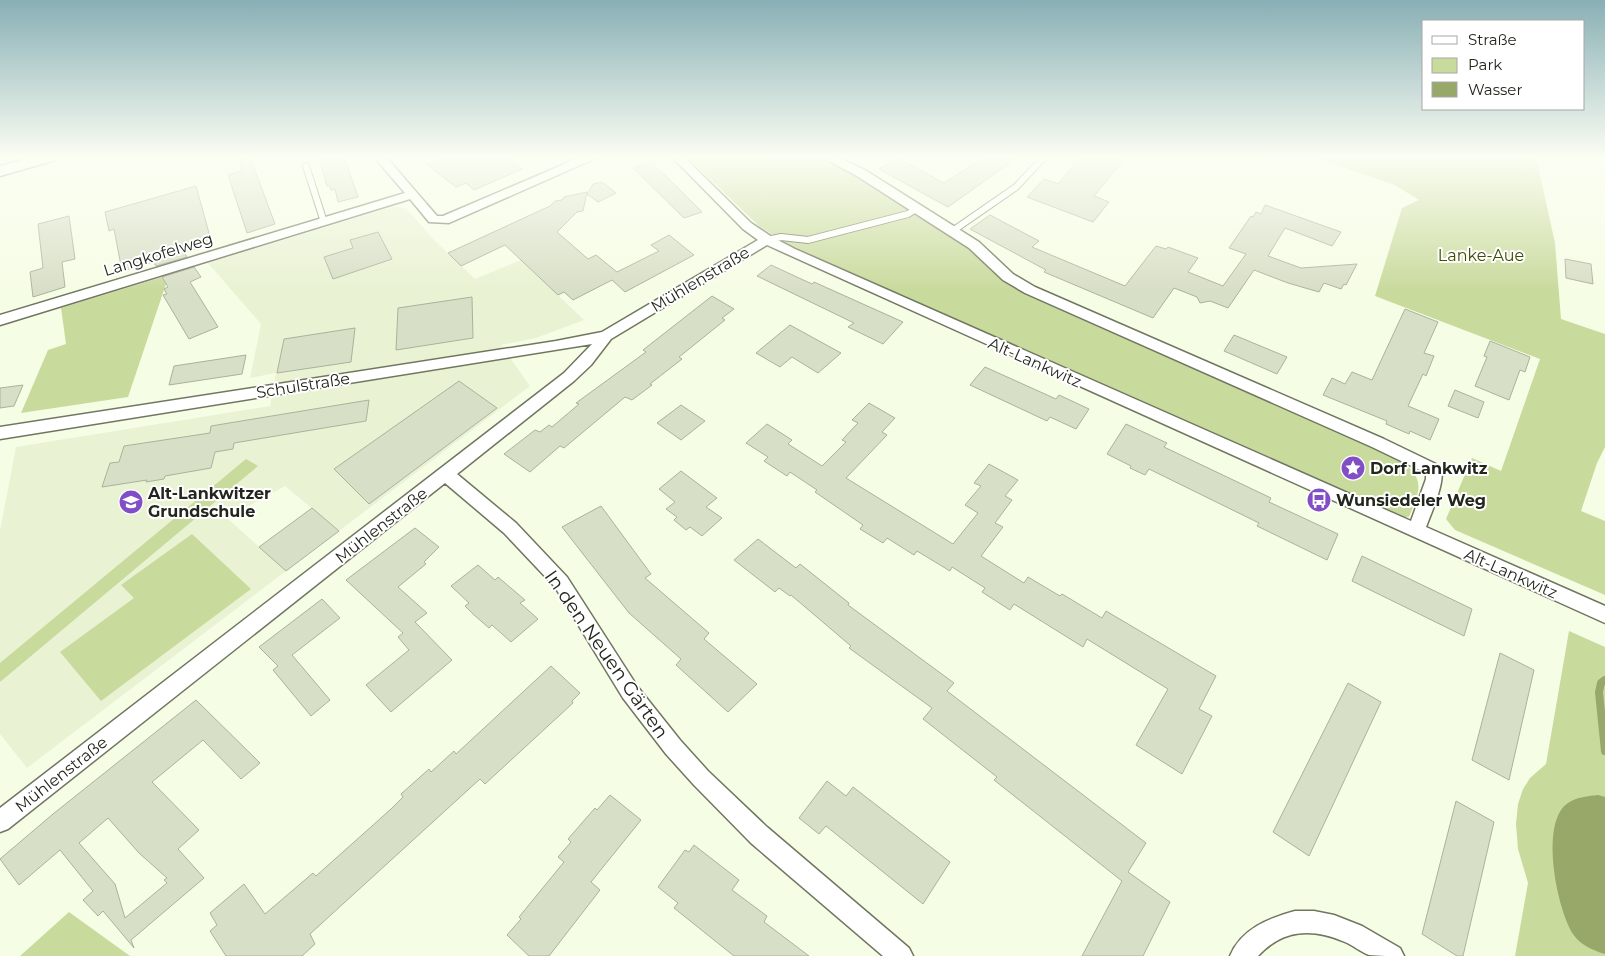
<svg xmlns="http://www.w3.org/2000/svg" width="1605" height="956" viewBox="0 0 1605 956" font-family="Montserrat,sans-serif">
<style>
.built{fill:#e9f2d3}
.green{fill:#c9da9d}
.water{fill:#98a868}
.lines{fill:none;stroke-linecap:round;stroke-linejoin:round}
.stream{stroke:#98a868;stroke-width:8}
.building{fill:#d8dfc7;stroke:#abb29b;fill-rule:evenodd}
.service-casing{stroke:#707660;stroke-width:8}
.minor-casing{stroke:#707660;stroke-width:3}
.secondary-casing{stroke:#707660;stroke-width:3}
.service{stroke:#fff;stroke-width:6}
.minor{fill:#fff;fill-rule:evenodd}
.secondary{fill:#fff;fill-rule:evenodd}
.labels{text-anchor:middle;stroke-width:4;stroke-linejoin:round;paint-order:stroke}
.street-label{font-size:16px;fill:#23261d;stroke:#fff}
.park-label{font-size:16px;fill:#404d00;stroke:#fff}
.poi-label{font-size:16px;font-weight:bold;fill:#23261d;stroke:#fff;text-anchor:start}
.near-street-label{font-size:19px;fill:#23261d;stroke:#fff}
</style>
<rect width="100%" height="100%" fill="#f6fde5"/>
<!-- built -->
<path class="built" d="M 392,207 L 406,208 L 434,240 L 475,279 L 521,260 L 584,320 L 536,338 L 501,345 L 530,386 L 339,531 L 285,486 L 227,518 L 286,571 L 27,768 L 0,734 L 0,531 L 16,447 L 270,406 L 276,373 L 250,378 L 261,324 L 208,263 Z"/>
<!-- green -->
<path class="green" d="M 687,157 L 820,157 L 847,170 L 970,250 L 1000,277 L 1028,294 L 1395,456 C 1425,478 1422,485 1409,517 L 1403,517 L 790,246 L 759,226 Z
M 1314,157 L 1536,157 L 1555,243 L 1561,319 L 1605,334 L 1605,447 L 1597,463 L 1581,511 L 1605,521 L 1605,595 L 1455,530 L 1446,519 L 1472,458 L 1501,471 L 1540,359 L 1375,296 L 1402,208 L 1419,200 L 1395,185 Z
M 169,275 L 128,397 L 21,413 L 48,350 L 66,344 L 61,308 Z
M 246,459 L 258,466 L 0,682 L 0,663 Z
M 192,534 L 251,589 L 101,701 L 60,652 L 134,598 L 121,585 Z
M 1569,631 L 1605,647 L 1605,956 L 1515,956 L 1528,883 L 1518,849 L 1516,824 L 1518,804 L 1523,789 L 1530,778 L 1546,764 Z
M 69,912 L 130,956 L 20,956 Z"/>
<!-- water -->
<path class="water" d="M 1598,795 L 1605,797 L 1605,954 C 1594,951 1579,944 1573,934 C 1557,909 1539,822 1568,803 C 1577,797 1588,796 1598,795 Z"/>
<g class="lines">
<!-- stream -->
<path class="stream" d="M 1605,680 L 1601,683 L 1599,692 L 1605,751"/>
</g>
<!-- building -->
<path class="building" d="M 241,157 L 250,157 L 275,224 L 247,233 L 228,175 L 241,171 Z
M 319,157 L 344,157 L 358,197 L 338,202 L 335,189 L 331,190 L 330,186 L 327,186 Z
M 442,157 L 507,157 L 522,169 L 474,190 L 466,183 L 456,187 L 426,164 Z
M 985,157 L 1018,157 L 948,207 L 879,169 L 898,158 L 944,183 Z
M 1081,157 L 1126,157 L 1094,196 L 1109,202 L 1093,222 L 1027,197 L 1044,179 L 1058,184 Z
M 651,162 L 674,184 L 702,212 L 684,218 L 633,168 Z
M 602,182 L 616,193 L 598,202 L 587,194 L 593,184 Z
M 196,186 L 212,244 L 184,252 L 187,257 L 156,266 L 153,262 L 122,271 L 114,229 L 109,231 L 105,212 Z
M 587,192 L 583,211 L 577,212 L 557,232 L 588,259 L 596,255 L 617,272 L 659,251 L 651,245 L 669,235 L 694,255 L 625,292 L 612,280 L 573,300 L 564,292 L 558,295 L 505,245 L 461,266 L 448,253 L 550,206 L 555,201 L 562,200 L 564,197 Z
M 1265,205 L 1341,232 L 1332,246 L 1285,228 L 1268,256 L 1301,268 L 1357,264 L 1346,285 L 1344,284 L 1341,289 L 1324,283 L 1319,292 L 1288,283 L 1254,270 L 1228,308 L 1210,301 L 1200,303 L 1197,297 L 1174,288 L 1153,318 L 1044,272 L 1046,270 L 970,229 L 990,215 L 1039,241 L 1032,247 L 1125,286 L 1156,246 L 1166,249 L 1168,247 L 1198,258 L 1188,272 L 1223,286 L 1246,254 L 1229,248 L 1251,216 L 1253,217 L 1256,212 L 1261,214 Z
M 69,216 L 75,259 L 62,262 L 65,287 L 33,297 L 30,272 L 43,268 L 38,224 Z
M 378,232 L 392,259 L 333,279 L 324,257 L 353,248 L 350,240 Z
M 1565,259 L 1591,264 L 1593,284 L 1566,278 Z
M 771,265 L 812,284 L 814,282 L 903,322 L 883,344 L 848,327 L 854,323 L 757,276 Z
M 194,267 L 201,277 L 190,282 L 218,327 L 189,339 L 163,295 L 167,294 L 164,289 L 168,287 L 162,277 Z
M 712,296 L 734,309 L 722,318 L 725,320 L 679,357 L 682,359 L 650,384 L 652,385 L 632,400 L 625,397 L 564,448 L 560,446 L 530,472 L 504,454 L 535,430 L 540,432 L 549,425 L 552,427 L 579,404 L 576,403 L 646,352 L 643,350 Z
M 472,297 L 473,338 L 396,350 L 398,308 Z
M 1405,309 L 1438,322 L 1424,353 L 1434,356 L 1426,376 L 1423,374 L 1408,406 L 1439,419 L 1430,440 L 1410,431 L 1409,434 L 1386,424 L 1387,421 L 1323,395 L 1332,378 L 1345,384 L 1352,372 L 1372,380 Z
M 790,325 L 841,353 L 818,373 L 792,357 L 780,367 L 756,353 Z
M 355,328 L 351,362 L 277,373 L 284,339 Z
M 1234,335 L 1287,357 L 1277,374 L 1224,351 Z
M 1490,341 L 1530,357 L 1525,372 L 1520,370 L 1509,400 L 1475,386 L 1487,357 L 1484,356 Z
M 246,355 L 242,374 L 169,385 L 174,366 Z
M 985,367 L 1056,399 L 1059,395 L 1089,409 L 1076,429 L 1050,417 L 1047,421 L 970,385 Z
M 459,381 L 497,408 L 369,504 L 334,469 Z
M 23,385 L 14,406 L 0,408 L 0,388 Z
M 1455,390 L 1484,402 L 1478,418 L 1448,406 Z
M 369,400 L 366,421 L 234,443 L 233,449 L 215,452 L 211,468 L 165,476 L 164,479 L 146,482 L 147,480 L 102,487 L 110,463 L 119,462 L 124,446 L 210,433 L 211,426 Z
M 869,403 L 895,418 L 882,432 L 887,435 L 846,478 L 953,544 L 978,513 L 965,505 L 981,486 L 974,483 L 989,464 L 1018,480 L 1005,496 L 1012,500 L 995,523 L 1003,527 L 981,556 L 1024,583 L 1028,577 L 1060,596 L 1062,594 L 1102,618 L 1106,611 L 1216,676 L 1199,709 L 1212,716 L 1182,774 L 1136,745 L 1168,689 L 1087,639 L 1083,647 L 1014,604 L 1010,610 L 982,592 L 985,588 L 952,567 L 950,571 L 917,551 L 914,555 L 887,538 L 883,543 L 860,529 L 863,525 L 815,492 L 817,490 L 790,472 L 787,476 L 764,461 L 768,457 L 746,443 L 767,424 L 792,440 L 788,444 L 822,466 L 846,442 L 842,440 L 858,423 L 852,420 Z
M 681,405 L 705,421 L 681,440 L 657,423 Z
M 1126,424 L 1167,443 L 1164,447 L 1271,498 L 1269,502 L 1338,534 L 1327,560 L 1257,526 L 1259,523 L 1149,469 L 1145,475 L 1130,468 L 1131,466 L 1107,454 Z
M 681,471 L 717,498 L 706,507 L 722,518 L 702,536 L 690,527 L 686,530 L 674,520 L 677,517 L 666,509 L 675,502 L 659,489 Z
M 601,506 L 651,574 L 645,578 L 709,633 L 704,639 L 757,684 L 728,712 L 676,665 L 681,659 L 629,613 L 562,527 Z
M 312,508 L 339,531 L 286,571 L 259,547 Z
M 415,528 L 439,547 L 424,562 L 426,564 L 398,587 L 427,613 L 415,622 L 452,660 L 391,712 L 366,685 L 409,650 L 398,637 L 403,633 L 346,580 Z
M 758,539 L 796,568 L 800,564 L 849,603 L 848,605 L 954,683 L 947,691 L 1146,843 L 1128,872 L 1170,902 L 1143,956 L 1082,956 L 1122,881 L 994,780 L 997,777 L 923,719 L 932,708 L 849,648 L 851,646 L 791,595 L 790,596 L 779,588 L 775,592 L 734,560 Z
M 1362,556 L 1472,609 L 1464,636 L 1352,581 Z
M 478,565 L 495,580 L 498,577 L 525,600 L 520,603 L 538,619 L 511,642 L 492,625 L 489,628 L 474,615 L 465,606 L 469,603 L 451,586 Z
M 322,599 L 340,618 L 292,655 L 330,700 L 311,716 L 273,670 L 278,666 L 259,647 Z
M 1500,653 L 1534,670 L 1509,780 L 1472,760 Z
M 551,666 L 580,693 L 572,701 L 573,703 L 485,784 L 480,779 L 310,934 L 315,944 L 302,956 L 226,956 L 210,931 L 217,925 L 210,913 L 244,884 L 265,914 L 313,873 L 316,876 L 391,809 L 403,797 L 401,794 L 429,769 L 431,772 L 454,751 L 456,754 Z
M 1348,683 L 1381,702 L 1309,856 L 1273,832 Z
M 196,700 L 260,763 L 241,779 L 203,740 L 152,782 L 199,830 L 178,849 L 204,878 L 131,940 L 134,948 L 103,911 L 98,916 L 83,900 L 93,891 L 60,850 L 19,885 L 0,859 L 53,814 ZM 108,818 L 139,853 L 167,878 L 164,880 L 167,883 L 125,918 L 115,884 L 79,843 Z
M 827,781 L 846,796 L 853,787 L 950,862 L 923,904 L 826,826 L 819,834 L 799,818 Z
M 610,795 L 641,820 L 591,882 L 600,890 L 549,956 L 529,956 L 507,935 L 521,919 L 519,917 L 564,862 L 558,857 L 571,842 L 568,839 L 595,808 L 597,810 Z
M 1456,801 L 1494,822 L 1463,956 L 1457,956 L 1422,934 Z
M 694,845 L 739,880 L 732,890 L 767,916 L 764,922 L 809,956 L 734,956 L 674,908 L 678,903 L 658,887 L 685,850 L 689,852 Z"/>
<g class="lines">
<defs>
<path id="service" d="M 306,166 L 324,222
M 951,232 L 1016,187 L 1044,157
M 767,240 L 781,237 L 808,240 L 908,214 L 916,209"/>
<path id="minor" d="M 374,157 L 386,157 L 437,216 L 443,216 L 581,157 L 596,157 L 594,159 L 449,223 L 429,222 L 410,199 L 0,325 L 0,315 L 405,193 Z
M 672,157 L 684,157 L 751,223 L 772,237 L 795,249 L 1411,521 L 1426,479 L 1426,473 L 1372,447 L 1025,293 L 1003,280 L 969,248 L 857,176 L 822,157 L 837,157 L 865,170 L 979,242 L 1013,274 L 1035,287 L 1384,439 L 1440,466 C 1447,479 1431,513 1426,527 L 1605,606 L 1605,623 L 767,245 L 611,339 L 591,365 L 574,381 L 457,474 L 516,523 L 567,577 L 637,686 L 680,740 L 708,771 L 767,827 L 909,948 L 913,956 L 883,956 L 751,843 L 694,785 L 666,754 L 623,698 L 555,587 L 504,533 L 445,483 L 8,829 L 0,832 L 0,808 L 564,373 L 592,344 L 0,439 L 0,427 L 556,341 L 602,332 L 758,240 L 743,229 Z
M 1295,911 L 1314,911 L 1334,915 L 1362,926 L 1400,948 L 1404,956 C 1394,956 1378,956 1369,955 C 1361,952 1354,946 1345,942 C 1312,928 1283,929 1258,956 L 1230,956 C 1241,929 1269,918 1295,911 Z"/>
<path id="secondary" d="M 33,157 L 58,157 L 56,160 L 0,176 L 0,166 Z"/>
</defs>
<!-- service casing -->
<use href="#service" class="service-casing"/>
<!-- minor casing -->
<use href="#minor" class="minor-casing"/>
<!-- secondary casing -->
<use href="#secondary" class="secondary-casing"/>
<!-- service -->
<use href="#service" class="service"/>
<!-- minor -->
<use href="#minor" class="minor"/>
<!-- secondary -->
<use href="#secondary" class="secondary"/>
</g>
<!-- sky -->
<linearGradient id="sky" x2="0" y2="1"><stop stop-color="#88afb5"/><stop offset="0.54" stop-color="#fbfef3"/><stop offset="1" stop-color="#fbfef3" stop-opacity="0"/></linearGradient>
<rect width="1605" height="291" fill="url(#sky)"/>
<!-- icons -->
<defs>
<symbol id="sight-disc" viewBox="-11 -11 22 22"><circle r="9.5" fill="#824ec6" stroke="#fff"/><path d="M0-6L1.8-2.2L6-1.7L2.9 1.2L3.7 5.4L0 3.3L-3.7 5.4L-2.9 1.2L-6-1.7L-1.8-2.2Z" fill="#fff"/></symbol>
<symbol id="bus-disc" viewBox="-11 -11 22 22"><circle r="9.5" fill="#824ec6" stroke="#fff"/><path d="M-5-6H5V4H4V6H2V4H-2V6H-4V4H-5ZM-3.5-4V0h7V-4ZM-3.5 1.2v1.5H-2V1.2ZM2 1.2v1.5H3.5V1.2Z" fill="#fff"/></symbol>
<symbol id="school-disc" viewBox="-11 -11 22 22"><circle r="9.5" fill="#824ec6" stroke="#fff"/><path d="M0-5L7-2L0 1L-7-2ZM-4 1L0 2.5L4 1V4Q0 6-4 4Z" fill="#fff"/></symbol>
</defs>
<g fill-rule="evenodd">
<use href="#sight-disc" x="1339" y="454" width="28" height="28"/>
<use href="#bus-disc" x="1305" y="486" width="28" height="28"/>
<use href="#school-disc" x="117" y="488" width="28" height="28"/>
</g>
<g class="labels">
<!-- street labels -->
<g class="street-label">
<text transform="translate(158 254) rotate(-17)" y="6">Langkofelweg</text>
<text transform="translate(700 279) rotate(-31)" y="6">Mühlenstraße</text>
<text transform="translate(1035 362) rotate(24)" y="6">Alt-Lankwitz</text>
<text transform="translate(303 385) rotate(-9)" y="6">Schulstraße</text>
<text transform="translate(381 525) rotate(-38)" y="6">Mühlenstraße</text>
<text transform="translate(1511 573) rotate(24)" y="6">Alt-Lankwitz</text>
<text transform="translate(61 774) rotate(-38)" y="6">Mühlenstraße</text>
</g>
<!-- park labels -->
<g class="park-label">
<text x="1481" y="261">Lanke-Aue</text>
</g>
<!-- poi labels -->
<g class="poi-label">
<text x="1370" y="474">Dorf Lankwitz</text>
<text x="148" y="499">Alt-Lankwitzer<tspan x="148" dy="18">Grundschule</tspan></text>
<text x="1336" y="506">Wunsiedeler Weg</text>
</g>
<!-- near-street labels -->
<g class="near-street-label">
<text transform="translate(607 654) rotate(55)" y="7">In den Neuen Gärten</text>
</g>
</g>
<!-- legend -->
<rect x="1422" y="20" width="162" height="90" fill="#ffffff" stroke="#a7a8a5"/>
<rect x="1432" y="36" width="25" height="8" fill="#ffffff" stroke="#a7a8a5"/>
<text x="1468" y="45" font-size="15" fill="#23261d">Straße</text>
<rect x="1432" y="58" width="25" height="15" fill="#c9da9d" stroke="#a7a8a5"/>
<text x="1468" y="70" font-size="15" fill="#23261d">Park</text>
<rect x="1432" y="82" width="25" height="15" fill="#98a868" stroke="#a7a8a5"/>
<text x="1468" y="95" font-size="15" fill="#23261d">Wasser</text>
</svg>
